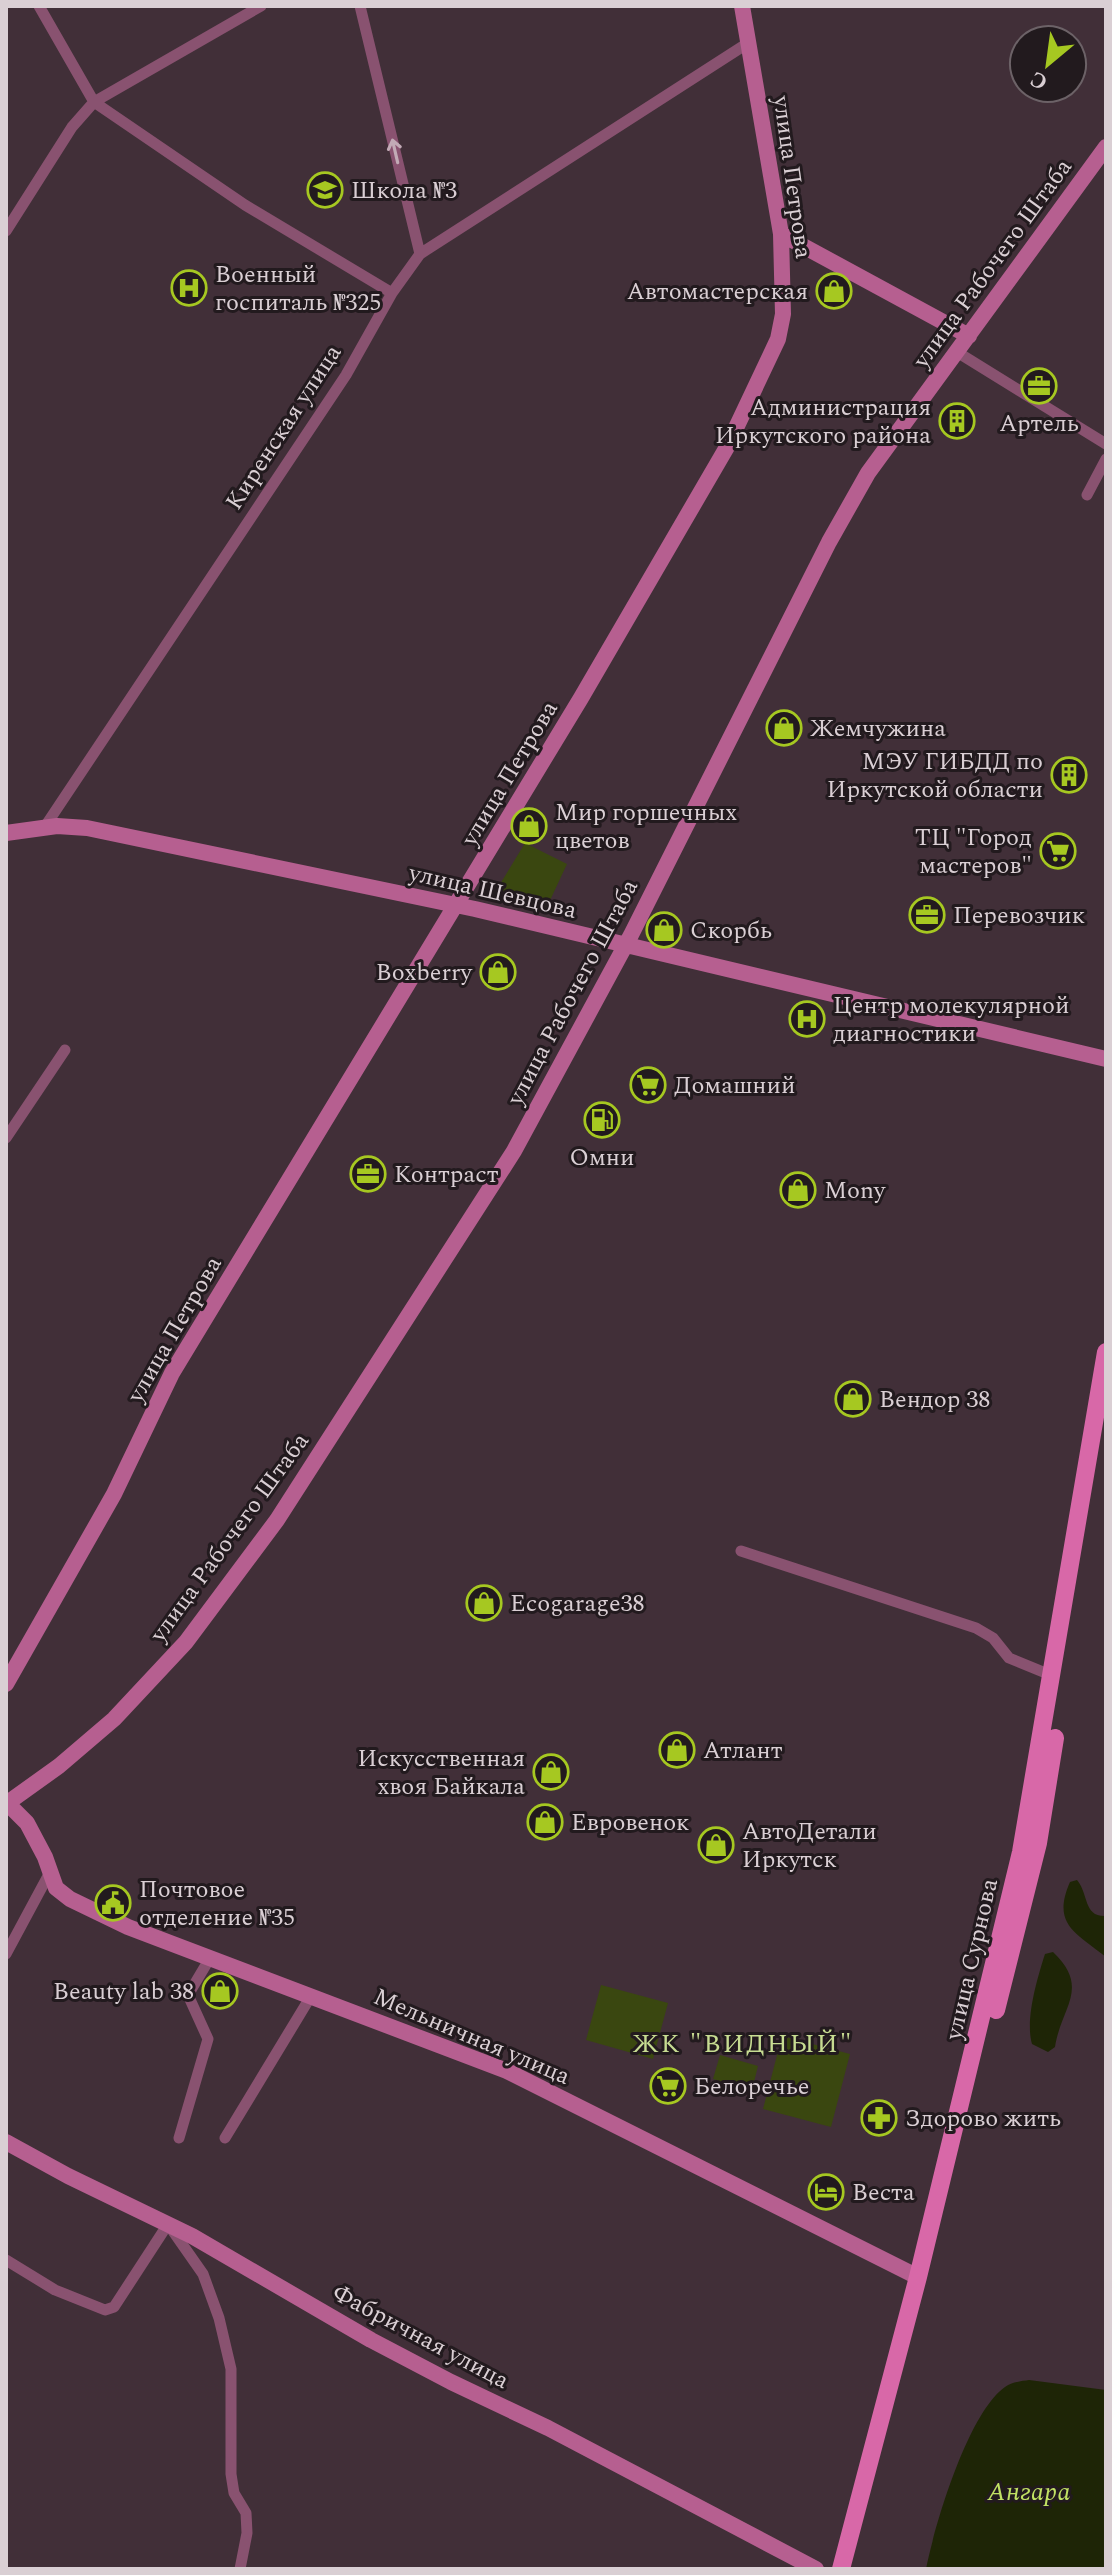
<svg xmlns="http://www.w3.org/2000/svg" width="1112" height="2575" viewBox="0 0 1112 2575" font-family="Spectral,serif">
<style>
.green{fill:#3a4710}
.water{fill:#1e2506}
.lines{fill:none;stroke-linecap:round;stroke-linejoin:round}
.street{stroke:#895270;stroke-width:11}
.secondary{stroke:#b65f90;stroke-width:16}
.primary{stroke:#d868a8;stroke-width:18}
.oneway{stroke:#c2aab6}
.labels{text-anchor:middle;stroke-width:6;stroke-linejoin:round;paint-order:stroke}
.street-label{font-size:24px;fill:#dacfd4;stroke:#221a1e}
.poi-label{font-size:24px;fill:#dacfd4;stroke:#221a1e;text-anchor:start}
.neighbourhood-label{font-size:26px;letter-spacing:2px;fill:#c7dc92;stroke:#221a1e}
.water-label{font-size:26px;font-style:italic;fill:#c1e164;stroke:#221a1e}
</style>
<rect width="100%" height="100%" fill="#412f38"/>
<!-- green -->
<path class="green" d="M 525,843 L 567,864 L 546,909 L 494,894 Z
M 601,1985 L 668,2003 L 653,2059 L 586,2040 Z
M 782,2036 L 850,2054 L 831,2127 L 763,2109 Z
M 720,2055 L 758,2066 L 752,2090 L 713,2079 Z"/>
<!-- water -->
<path class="water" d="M 1077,1880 C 1089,1894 1083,1917 1106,1916 L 1106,1957 C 1077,1933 1051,1925 1070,1882 Z
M 1053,1952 C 1091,1988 1061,2007 1055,2047 L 1048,2052 L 1032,2044 C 1025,2020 1037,1979 1045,1954 Z
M 1029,2380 L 1106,2390 L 1106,2569 L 926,2569 C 935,2524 968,2413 1005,2387 C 1011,2382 1022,2381 1029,2380 Z"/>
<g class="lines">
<!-- street -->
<path class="street" d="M 39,6 L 94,102 L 245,205 L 392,293
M 360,6 L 420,254
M 6,231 L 72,127 L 94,102 L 261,6
M 957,352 L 1106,444
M 1087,495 L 1106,459
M 44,828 L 346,375 L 392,293 L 420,254 L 748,43
M 6,1138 L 65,1050
M 741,1551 L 976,1628 L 993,1638 L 1009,1658 L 1053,1676
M 6,1954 L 49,1874
M 179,2138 L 208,2039 L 188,1995 L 210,1958
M 225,2138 L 311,1996
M 6,2260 L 55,2290 L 105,2310 L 114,2307 L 168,2224 L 203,2274 L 219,2318 L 231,2369 L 231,2474 L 234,2493 L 246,2513 L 247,2533 L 240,2569"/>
<!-- secondary -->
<path class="secondary" d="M 781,234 L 969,336
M 6,833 L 57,826 L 87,828 L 475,909 L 1106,1059
M 6,1684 L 114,1494 L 172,1373 L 581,698 L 727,447 L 778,339 L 783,314 L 781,234 L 742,6
M 6,1802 L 27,1823 L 45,1857 L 56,1888 L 70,1899 L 128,1927 L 507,2071 L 918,2277
M 6,1804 L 59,1766 L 114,1719 L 186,1642 L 277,1520 L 514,1151 L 631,935 L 829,542 L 868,473 L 1106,147
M 6,2142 L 68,2176 L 192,2236 L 371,2340 L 451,2382 L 548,2428 L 816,2569"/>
<!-- primary -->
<path class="primary" d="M 996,2010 L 1038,1843 L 1055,1738
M 841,2569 L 918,2277 L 1021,1852 L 1106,1352"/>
</g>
<!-- one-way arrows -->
<defs><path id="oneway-shaft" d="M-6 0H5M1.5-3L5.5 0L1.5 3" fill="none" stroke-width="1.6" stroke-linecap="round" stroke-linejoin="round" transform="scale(2)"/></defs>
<use class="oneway" href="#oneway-shaft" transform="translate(395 151) rotate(-103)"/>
<!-- icons -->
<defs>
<symbol id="school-ring" viewBox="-11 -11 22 22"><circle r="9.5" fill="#221a1e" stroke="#a6c821" stroke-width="1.5"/><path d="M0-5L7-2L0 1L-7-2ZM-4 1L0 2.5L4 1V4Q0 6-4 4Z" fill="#a6c821"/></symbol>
<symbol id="hospital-ring" viewBox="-11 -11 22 22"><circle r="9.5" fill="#221a1e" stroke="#a6c821" stroke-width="1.5"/><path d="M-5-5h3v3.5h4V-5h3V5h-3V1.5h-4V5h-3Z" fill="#a6c821"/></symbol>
<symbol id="shop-ring" viewBox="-11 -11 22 22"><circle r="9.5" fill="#221a1e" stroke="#a6c821" stroke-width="1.5"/><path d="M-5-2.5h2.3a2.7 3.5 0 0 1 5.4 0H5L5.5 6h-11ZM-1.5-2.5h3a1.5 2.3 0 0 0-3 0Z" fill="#a6c821"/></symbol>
<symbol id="office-ring" viewBox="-11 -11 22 22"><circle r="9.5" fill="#221a1e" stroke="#a6c821" stroke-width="1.5"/><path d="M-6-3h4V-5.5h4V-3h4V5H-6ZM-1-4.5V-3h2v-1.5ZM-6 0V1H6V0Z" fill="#a6c821"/></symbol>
<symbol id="building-ring" viewBox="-11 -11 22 22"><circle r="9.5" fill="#221a1e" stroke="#a6c821" stroke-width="1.5"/><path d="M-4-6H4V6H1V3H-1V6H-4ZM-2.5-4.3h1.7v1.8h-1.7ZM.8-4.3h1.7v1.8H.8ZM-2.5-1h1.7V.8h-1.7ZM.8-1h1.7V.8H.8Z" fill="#a6c821"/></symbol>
<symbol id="supermarket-ring" viewBox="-11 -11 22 22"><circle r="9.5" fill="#221a1e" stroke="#a6c821" stroke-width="1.5"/><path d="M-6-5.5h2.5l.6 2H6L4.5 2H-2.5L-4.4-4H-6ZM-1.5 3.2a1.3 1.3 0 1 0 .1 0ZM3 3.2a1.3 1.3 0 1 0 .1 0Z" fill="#a6c821"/></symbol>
<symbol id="fuel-ring" viewBox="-11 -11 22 22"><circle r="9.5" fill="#221a1e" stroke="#a6c821" stroke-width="1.5"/><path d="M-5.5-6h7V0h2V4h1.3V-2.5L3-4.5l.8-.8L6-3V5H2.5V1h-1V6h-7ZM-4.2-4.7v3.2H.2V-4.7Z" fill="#a6c821"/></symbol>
<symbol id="civic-ring" viewBox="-11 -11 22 22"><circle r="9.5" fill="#221a1e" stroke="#a6c821" stroke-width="1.5"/><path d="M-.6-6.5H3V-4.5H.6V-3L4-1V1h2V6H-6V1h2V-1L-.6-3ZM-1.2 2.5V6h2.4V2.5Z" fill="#a6c821"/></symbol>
<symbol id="pharmacy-ring" viewBox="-11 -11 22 22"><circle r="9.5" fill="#221a1e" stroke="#a6c821" stroke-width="1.5"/><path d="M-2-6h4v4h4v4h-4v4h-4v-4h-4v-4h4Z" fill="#a6c821"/></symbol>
<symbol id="hotel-ring" viewBox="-11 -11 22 22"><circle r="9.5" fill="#221a1e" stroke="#a6c821" stroke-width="1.5"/><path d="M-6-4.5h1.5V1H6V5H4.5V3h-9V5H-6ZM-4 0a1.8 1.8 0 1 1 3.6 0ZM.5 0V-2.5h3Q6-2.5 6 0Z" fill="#a6c821"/></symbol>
</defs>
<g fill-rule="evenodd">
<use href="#school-ring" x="305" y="170" width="40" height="40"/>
<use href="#hospital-ring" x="169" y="268" width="40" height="40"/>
<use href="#shop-ring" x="814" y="271" width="40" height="40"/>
<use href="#office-ring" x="1019" y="366" width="40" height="40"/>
<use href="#building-ring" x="937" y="401" width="40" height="40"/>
<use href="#shop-ring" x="764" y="708" width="40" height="40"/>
<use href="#building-ring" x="1049" y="755" width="40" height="40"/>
<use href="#shop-ring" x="509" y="806" width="40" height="40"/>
<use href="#supermarket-ring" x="1038" y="831" width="40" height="40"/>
<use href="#office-ring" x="907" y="895" width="40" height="40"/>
<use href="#shop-ring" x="644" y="910" width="40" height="40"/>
<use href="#shop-ring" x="478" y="952" width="40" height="40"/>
<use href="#hospital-ring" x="787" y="999" width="40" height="40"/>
<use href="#supermarket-ring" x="628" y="1065" width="40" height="40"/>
<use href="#fuel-ring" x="582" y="1100" width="40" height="40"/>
<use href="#office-ring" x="348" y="1154" width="40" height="40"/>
<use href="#shop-ring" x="778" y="1170" width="40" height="40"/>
<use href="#shop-ring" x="833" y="1379" width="40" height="40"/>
<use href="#shop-ring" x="464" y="1583" width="40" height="40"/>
<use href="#shop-ring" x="657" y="1730" width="40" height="40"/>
<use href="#shop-ring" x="531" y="1752" width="40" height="40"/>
<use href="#shop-ring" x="525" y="1802" width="40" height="40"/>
<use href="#shop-ring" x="696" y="1825" width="40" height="40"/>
<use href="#civic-ring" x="93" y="1883" width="40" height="40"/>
<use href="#shop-ring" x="200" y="1971" width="40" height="40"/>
<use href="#supermarket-ring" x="648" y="2066" width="40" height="40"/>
<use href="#pharmacy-ring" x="859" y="2098" width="40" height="40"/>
<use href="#hotel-ring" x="806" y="2172" width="40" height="40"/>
</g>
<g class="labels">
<!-- street labels -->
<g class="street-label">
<text transform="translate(793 177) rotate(82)" y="8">улица Петрова</text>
<text transform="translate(992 263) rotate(-54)" y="8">улица Рабочего Штаба</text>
<text transform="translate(283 427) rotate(-57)" y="8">Киренская улица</text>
<text transform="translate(509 773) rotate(-59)" y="8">улица Петрова</text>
<text transform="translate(493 891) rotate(13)" y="8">улица Шевцова</text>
<text transform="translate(572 992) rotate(-62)" y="8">улица Рабочего Штаба</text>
<text transform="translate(174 1329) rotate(-60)" y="8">улица Петрова</text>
<text transform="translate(229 1537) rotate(-54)" y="8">улица Рабочего Штаба</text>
<text transform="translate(971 1959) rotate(-77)" y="8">улица Сурнова</text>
<text transform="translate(472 2036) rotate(23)" y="8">Мельничная улица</text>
<text transform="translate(421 2336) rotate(28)" y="8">Фабричная улица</text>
</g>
<!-- poi labels -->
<g class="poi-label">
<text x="351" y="198">Школа №3</text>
<text x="215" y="282">Военный<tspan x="215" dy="28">госпиталь №325</tspan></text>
<text x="808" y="299" text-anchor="end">Автомастерская</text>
<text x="931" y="415" text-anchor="end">Администрация<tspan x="931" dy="28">Иркутского района</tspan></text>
<text x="1039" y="431" text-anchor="middle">Артель</text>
<text x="810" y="736">Жемчужина</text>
<text x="1043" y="769" text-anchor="end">МЭУ ГИБДД по<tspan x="1043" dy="28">Иркутской области</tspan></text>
<text x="555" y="820">Мир горшечных<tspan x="555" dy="28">цветов</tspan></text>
<text x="1032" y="845" text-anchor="end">ТЦ "Город<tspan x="1032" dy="28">мастеров"</tspan></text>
<text x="953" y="923">Перевозчик</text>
<text x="690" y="938">Скорбь</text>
<text x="472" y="980" text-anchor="end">Boxberry</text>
<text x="833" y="1013">Центр молекулярной<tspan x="833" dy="28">диагностики</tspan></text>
<text x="674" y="1093">Домашний</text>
<text x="602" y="1165" text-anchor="middle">Омни</text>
<text x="394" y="1182">Контраст</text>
<text x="824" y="1198">Mony</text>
<text x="879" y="1407">Вендор 38</text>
<text x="510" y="1611">Ecogarage38</text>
<text x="703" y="1758">Атлант</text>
<text x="525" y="1766" text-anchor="end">Искусственная<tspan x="525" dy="28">хвоя Байкала</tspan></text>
<text x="571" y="1830">Евровенок</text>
<text x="742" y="1839">АвтоДетали<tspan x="742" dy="28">Иркутск</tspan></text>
<text x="139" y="1897">Почтовое<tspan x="139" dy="28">отделение №35</tspan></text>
<text x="194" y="1999" text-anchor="end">Beauty lab 38</text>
<text x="694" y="2094">Белоречье</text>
<text x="905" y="2126">Здорово жить</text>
<text x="852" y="2200">Веста</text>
</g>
<!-- neighbourhood labels -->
<g class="neighbourhood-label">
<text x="743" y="2052">ЖК "ВИДНЫЙ"</text>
</g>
<!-- water labels -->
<g class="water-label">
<text x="1029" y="2500">Ангара</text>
</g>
</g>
<!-- border -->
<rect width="1112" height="2575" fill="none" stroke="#dacfd4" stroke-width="16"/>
<!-- north arrow -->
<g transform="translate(1048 64) rotate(209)"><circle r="38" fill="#221a1e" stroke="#6c6267" stroke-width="2"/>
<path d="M0-6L14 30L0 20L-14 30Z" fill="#a6c821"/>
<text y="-12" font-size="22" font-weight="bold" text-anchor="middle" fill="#dacfd4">С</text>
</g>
</svg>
